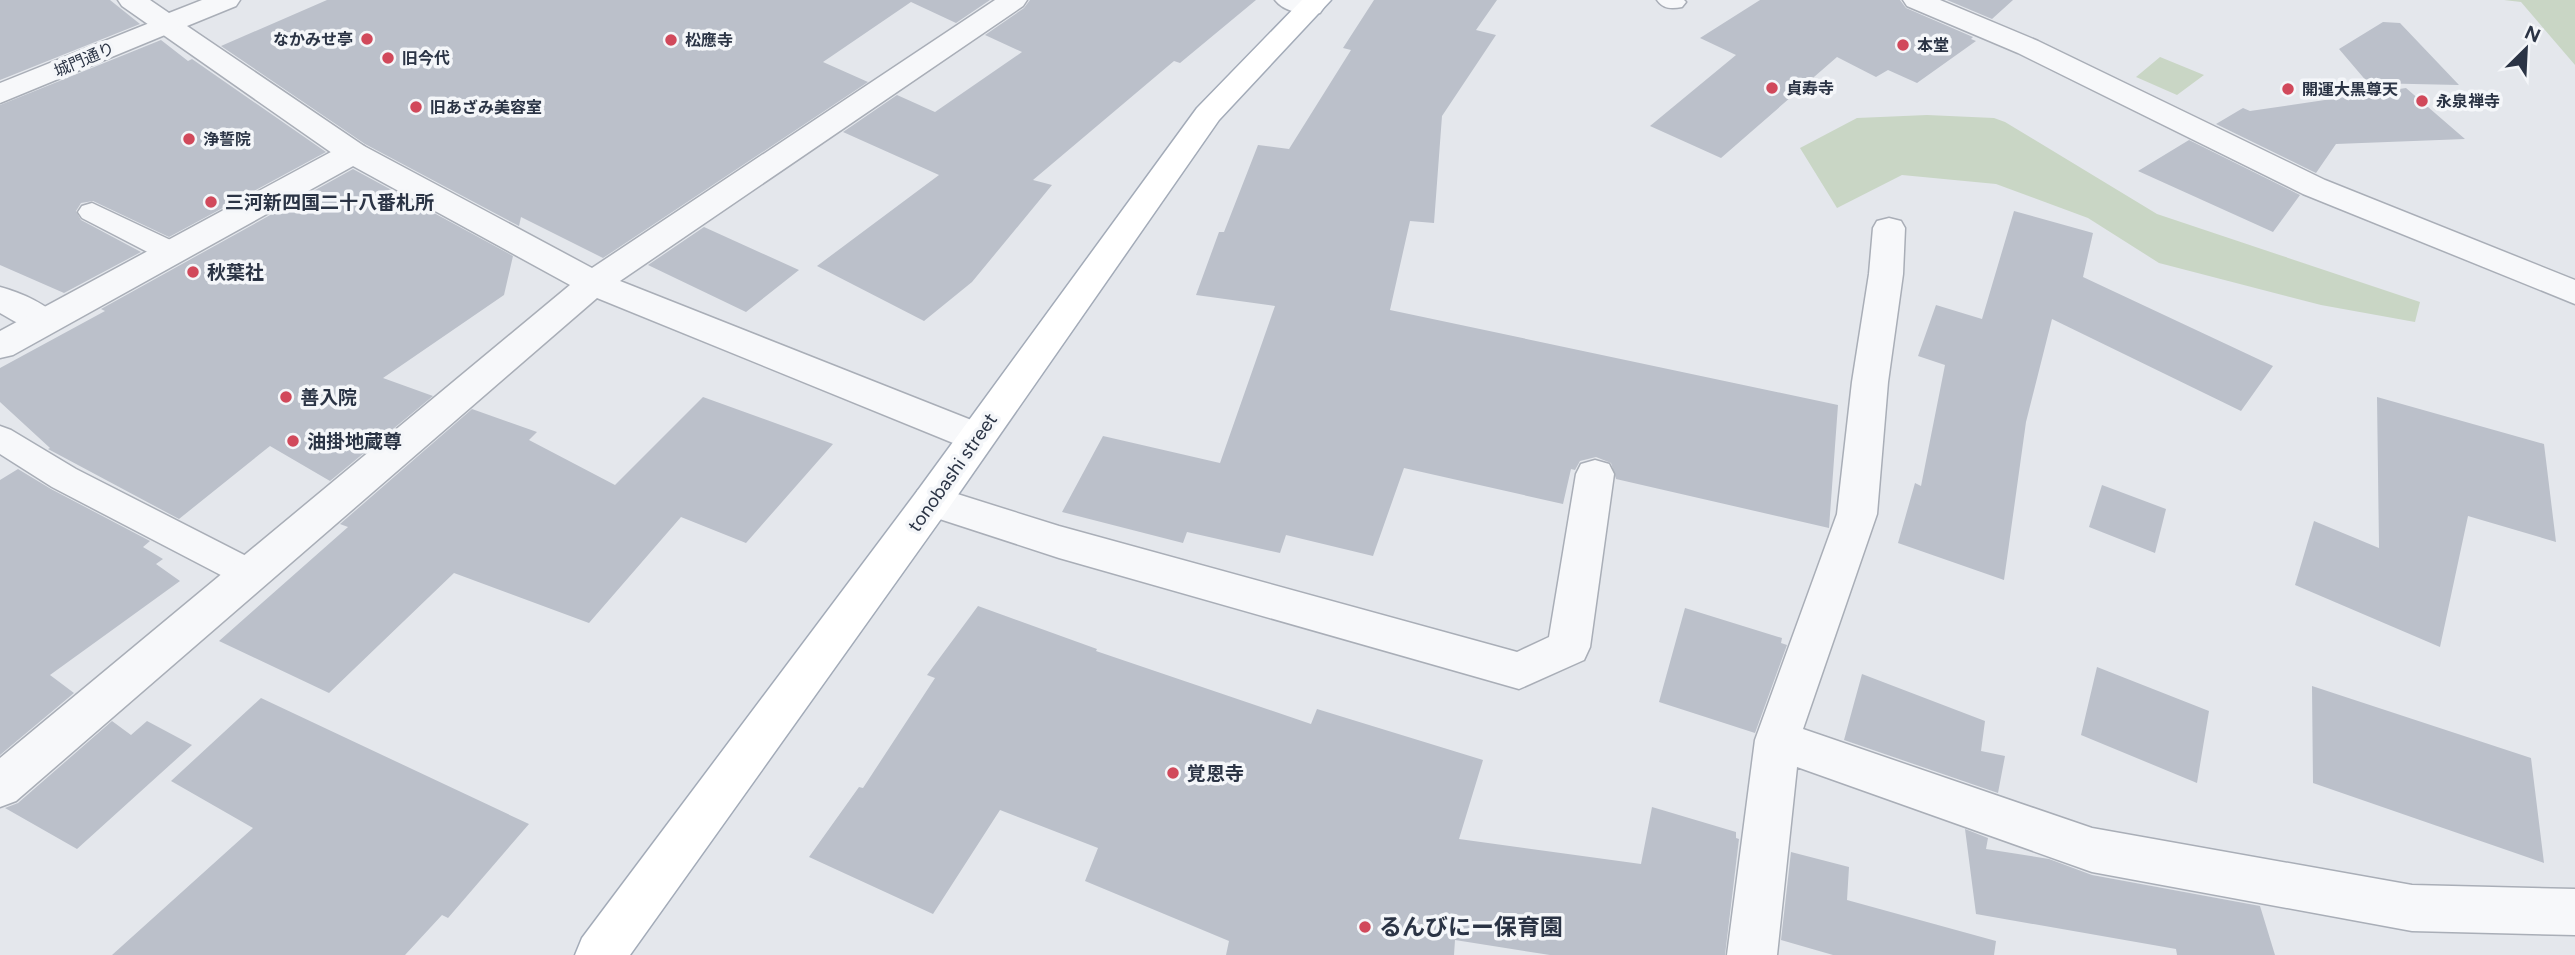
<svg xmlns="http://www.w3.org/2000/svg" width="2575" height="955" viewBox="0 0 2575 955" font-family="Figtree,'Noto Sans JP',sans-serif">
<style>
.green{fill:#c9d6c5}
.building{fill:#bbc0ca}
.lines{fill:none;stroke-linecap:round;stroke-linejoin:round}
.service-casing{stroke:#a9aeb7;stroke-width:3}
.minor-casing{stroke:#a9aeb7;stroke-width:3}
.tertiary-casing{stroke:#a9aeb7;stroke-width:3}
.primary-casing{stroke:#a3abb8;stroke-width:3}
.service{fill:#f7f8fa;fill-rule:evenodd}
.minor{fill:#f7f8fa;fill-rule:evenodd}
.tertiary{fill:#f7f8fa;fill-rule:evenodd}
.primary{fill:#fff;fill-rule:evenodd}
.poi-dot{fill:#d1495b;stroke:#f4f6f9;stroke-width:2.5}
.labels{text-anchor:middle;stroke-width:7;stroke-linejoin:round;paint-order:stroke}
.far-poi-label{font-size:16px;font-weight:bold;fill:#2b3445;stroke:#f4f6f9;text-anchor:start}
.far-street-label{font-size:16px;fill:#2b3445;stroke:#f4f6f9}
.poi-label{font-size:19px;font-weight:bold;fill:#2b3445;stroke:#f4f6f9;text-anchor:start}
.street-label{font-size:19px;fill:#2b3445;stroke:#f4f6f9}
.near-poi-label{font-size:23px;font-weight:bold;fill:#2b3445;stroke:#f4f6f9;text-anchor:start}
</style>
<rect width="100%" height="100%" fill="#e4e7ec"/>
<!-- green -->
<path class="green" d="M 2504,0 L 2575,0 L 2575,65 L 2521,2 Z
M 2160,57 L 2204,75 L 2177,95 L 2136,77 Z
M 1927,115 L 1994,118 L 2005,122 L 2157,214 L 2420,302 L 2415,322 L 2321,305 L 2159,263 L 2088,218 L 1996,184 L 1902,175 L 1837,208 L 1800,148 L 1857,118 Z"/>
<!-- building -->
<path class="building" d="M 0,0 L 110,0 L 140,24 L 0,80 Z
M 327,0 L 990,0 L 956,23 L 911,2 L 823,62 L 868,82 L 603,258 L 521,217 L 519,226 L 365,144 L 221,46 Z
M 1030,0 L 1256,0 L 1180,63 L 1174,61 L 1033,180 L 1052,185 L 972,282 L 924,321 L 817,266 L 939,175 L 843,132 L 897,95 L 935,112 L 1022,52 L 985,35 L 1024,8 Z
M 1374,0 L 1497,0 L 1476,30 L 1496,35 L 1442,116 L 1434,223 L 1410,221 L 1390,310 L 1838,405 L 1829,528 L 1616,479 L 1611,463 L 1596,457 L 1580,461 L 1575,470 L 1571,469 L 1563,504 L 1404,468 L 1373,556 L 1286,535 L 1280,553 L 1187,532 L 1183,543 L 1062,512 L 1103,436 L 1220,463 L 1275,306 L 1196,295 L 1219,232 L 1224,232 L 1258,145 L 1289,149 L 1351,50 L 1343,48 Z
M 1760,0 L 1900,0 L 1906,8 L 1973,37 L 1971,39 L 1976,41 L 1917,83 L 1888,70 L 1876,77 L 1837,57 L 1721,158 L 1650,126 L 1736,55 L 1700,38 Z
M 1947,0 L 2013,0 L 1992,19 Z
M 2383,22 L 2400,23 L 2459,85 L 2368,83 L 2339,49 Z
M 161,40 L 188,61 L 192,59 L 326,152 L 169,237 L 93,201 L 81,203 L 76,211 L 81,220 L 141,252 L 64,293 L 0,265 L 0,105 Z
M 2406,88 L 2465,139 L 2336,144 L 2316,173 L 2216,124 L 2243,108 L 2250,111 Z
M 2189,140 L 2300,195 L 2273,232 L 2138,171 Z
M 353,169 L 513,256 L 504,295 L 383,378 L 433,396 L 330,481 L 270,446 L 179,519 L 48,449 L 50,448 L 0,402 L 0,368 L 105,311 L 101,309 Z
M 2014,211 L 2093,233 L 2083,277 L 2273,366 L 2241,411 L 2052,319 L 2026,422 L 2004,580 L 1898,543 L 1915,483 L 1921,486 L 1945,365 L 1918,356 L 1936,305 L 1982,319 Z
M 704,227 L 799,270 L 746,312 L 648,265 Z
M 703,397 L 833,444 L 746,543 L 681,517 L 589,623 L 454,573 L 329,693 L 219,641 L 348,527 L 340,524 L 472,409 L 537,432 L 529,440 L 615,485 Z
M 2377,397 L 2544,444 L 2556,542 L 2468,516 L 2440,647 L 2295,585 L 2314,521 L 2379,548 Z
M 18,469 L 51,489 L 150,541 L 143,547 L 163,559 L 156,564 L 180,581 L 50,675 L 74,693 L 0,755 L 0,480 Z
M 2102,485 L 2166,509 L 2155,553 L 2089,527 Z
M 978,606 L 1097,649 L 1096,651 L 1311,724 L 1317,709 L 1483,760 L 1459,839 L 1641,864 L 1652,807 L 1736,832 L 1736,838 L 1739,839 L 1725,955 L 1550,955 L 1455,940 L 1454,955 L 1226,955 L 1229,941 L 1085,881 L 1098,848 L 1000,810 L 933,914 L 809,857 L 859,787 L 863,788 L 935,678 L 927,675 Z
M 1685,608 L 1782,638 L 1781,643 L 1787,645 L 1755,733 L 1659,702 Z
M 2097,667 L 2209,711 L 2197,783 L 2081,735 Z
M 1862,674 L 1985,721 L 1981,751 L 2005,756 L 1998,793 L 1844,740 Z
M 2312,686 L 2531,758 L 2544,863 L 2313,783 Z
M 261,698 L 529,824 L 448,918 L 442,915 L 405,955 L 112,955 L 253,828 L 171,781 Z
M 112,721 L 131,735 L 147,721 L 192,745 L 77,849 L 5,808 L 18,803 Z
M 1965,829 L 1988,838 L 1986,849 L 2049,859 L 2092,875 L 2260,906 L 2275,955 L 2177,955 L 2176,949 L 1976,914 Z
M 1791,852 L 1849,867 L 1847,900 L 1996,941 L 1994,955 L 1833,955 L 1781,940 Z"/>
<g class="lines">
<defs>
<path id="service" d="M 1657,0 L 1684,0 L 1686,2 L 1682,7 C 1672,9 1663,9 1657,0 Z
M 92,203 L 181,245 L 185,252 L 181,259 L 171,261 L 161,259 L 82,218 L 78,212 L 82,206 Z
M 0,426 L 11,430 L 76,469 L 262,564 L 268,574 L 262,584 L 250,588 L 238,584 L 52,487 L 0,454 Z"/>
<path id="minor" d="M 118,0 L 150,0 L 169,13 L 202,0 L 240,0 L 236,6 L 187,26 L 364,146 L 592,268 L 995,0 L 1027,0 L 1023,6 L 620,281 L 989,427 L 995,437 L 989,447 L 976,451 L 963,447 L 597,298 L 16,801 L 0,807 L 0,758 L 570,285 L 342,160 L 122,6 Z
M 1275,0 L 1316,0 L 1324,7 L 1320,13 C 1306,16 1284,12 1275,0 Z
M 1903,0 L 1940,0 L 2038,41 L 2325,180 L 2575,280 L 2575,304 L 2303,194 L 2018,53 L 1907,6 Z
M 1889,218 L 1901,221 L 1905,228 L 1903,274 L 1888,382 L 1877,514 L 1803,729 L 2092,828 L 2412,885 L 2575,889 L 2575,935 L 2412,931 L 2092,872 L 1797,767 L 1777,955 L 1727,955 L 1755,740 L 1837,514 L 1852,382 L 1869,274 L 1873,228 L 1877,221 Z
M 0,287 C 19,292 51,305 61,322 L 56,330 C 35,337 19,323 0,313 Z
M 1595,460 L 1609,464 L 1614,474 L 1590,647 L 1584,660 L 1519,689 L 1059,558 L 918,512 L 912,501 L 918,490 L 932,486 L 1059,526 L 1517,652 L 1549,637 L 1576,474 L 1581,464 Z"/>
<path id="tertiary" d="M 167,16 L 177,18 L 181,24 L 177,30 L 0,103 L 0,83 Z
M 353,144 L 364,146 L 368,153 L 364,160 L 13,355 L 0,358 L 0,331 L 342,146 Z"/>
<path id="primary" d="M 1302,0 L 1331,0 L 1219,120 L 946,512 L 630,955 L 575,955 L 582,938 L 918,490 L 1197,108 Z"/>
</defs>
<!-- service casing -->
<use href="#service" class="service-casing"/>
<!-- minor casing -->
<use href="#minor" class="minor-casing"/>
<!-- tertiary casing -->
<use href="#tertiary" class="tertiary-casing"/>
<!-- primary casing -->
<use href="#primary" class="primary-casing"/>
<!-- service -->
<use href="#service" class="service"/>
<!-- minor -->
<use href="#minor" class="minor"/>
<!-- tertiary -->
<use href="#tertiary" class="tertiary"/>
<!-- primary -->
<use href="#primary" class="primary"/>
</g>
<!-- markers -->
<g class="poi-dot">
<circle cx="367" cy="39" r="7"/>
<circle cx="671" cy="40" r="7"/>
<circle cx="1903" cy="45" r="7"/>
<circle cx="388" cy="58" r="7"/>
<circle cx="1772" cy="88" r="7"/>
<circle cx="2288" cy="89" r="7"/>
<circle cx="2422" cy="101" r="7"/>
<circle cx="416" cy="107" r="7"/>
<circle cx="189" cy="139" r="7"/>
<circle cx="211" cy="202" r="7"/>
<circle cx="193" cy="272" r="7"/>
<circle cx="286" cy="397" r="7"/>
<circle cx="293" cy="441" r="7"/>
<circle cx="1173" cy="773" r="7"/>
<circle cx="1365" cy="927" r="7"/>
</g>
<g class="labels">
<!-- far-poi labels -->
<g class="far-poi-label">
<text x="353" y="45" text-anchor="end">なかみせ亭</text>
<text x="685" y="46">松應寺</text>
<text x="1917" y="51">本堂</text>
<text x="402" y="64">旧今代</text>
<text x="1786" y="94">貞寿寺</text>
<text x="2302" y="95">開運大黒尊天</text>
<text x="2436" y="107">永泉禅寺</text>
<text x="430" y="113">旧あざみ美容室</text>
<text x="203" y="145">浄誓院</text>
</g>
<!-- far-street labels -->
<g class="far-street-label">
<text transform="translate(84 59) rotate(-23)" y="6">城門通り</text>
</g>
<!-- poi labels -->
<g class="poi-label">
<text x="225" y="209">三河新四国二十八番札所</text>
<text x="207" y="279">秋葉社</text>
<text x="300" y="404">善入院</text>
<text x="307" y="448">油掛地蔵尊</text>
<text x="1187" y="780">覚恩寺</text>
</g>
<!-- street labels -->
<g class="street-label">
<text transform="translate(952 472) rotate(-55)" y="7">tonobashi street</text>
</g>
<!-- near-poi labels -->
<g class="near-poi-label">
<text x="1379" y="935">るんびにー保育園</text>
</g>
</g>
<!-- north arrow -->
<g transform="translate(2526 49) rotate(24)" stroke="#f4f6f9" stroke-width="5" paint-order="stroke">
<path d="M0-5L12 26L0 18L-12 26Z" fill="#2b3445"/>
<text y="-10" font-size="19" font-weight="bold" text-anchor="middle" fill="#2b3445">N</text>
</g>
</svg>
